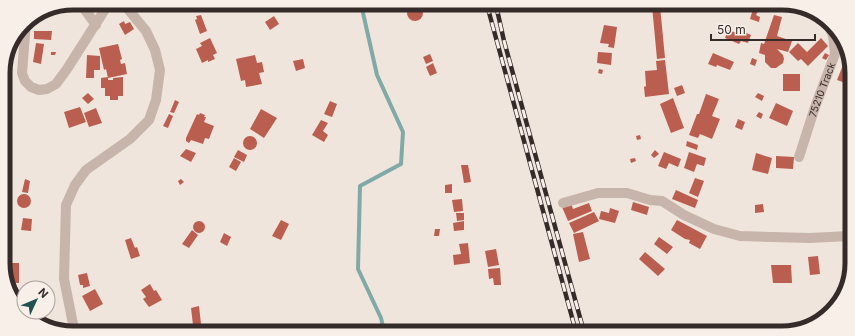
<svg xmlns="http://www.w3.org/2000/svg" width="855" height="336" viewBox="0 0 855 336" font-family="Inter,sans-serif">
<style>
.lines{fill:none;stroke-linecap:round;stroke-linejoin:round}
.stream{stroke:#7faaa7;stroke-width:4}
.building{fill:#ba5e50}
.street{stroke:#c7b4aa;stroke-width:10}
.rail-casing{stroke:#352b29;stroke-width:4.5}
.rail{stroke:#f8efe9;stroke-width:3;stroke-dasharray:9;stroke-linecap:butt}
.labels{text-anchor:middle;stroke-width:3;stroke-linejoin:round;paint-order:stroke}
.street-label{font-size:10px;fill:#352b29;stroke:#f8efe9}
.rim{fill:none;stroke:#352b29;stroke-width:5}
</style>
<rect width="100%" height="100%" fill="#f0e5dd"/>
<g class="lines">
<!-- stream -->
<path class="stream" d="M 361,4 L 377,75 L 403,132 L 401,164 L 360,186 L 358,269 L 381,318 L 384,331"/>
</g>
<!-- building -->
<path class="building" d="M 181,4 L 190,4 L 191,5 L 183,8 Z
M407 13a8 8 0 1 1 16 0a8 8 0 1 1-16 0Z
M 652,6 L 660,6 L 665,58 L 657,59 Z
M 753,9 L 758,11 L 756,15 L 760,17 L 759,22 L 750,19 Z
M 201,15 L 207,31 L 200,34 L 195,20 L 197,19 L 196,16 Z
M 774,15 L 782,17 L 777,36 L 792,41 L 788,52 L 777,49 L 783,55 L 784,59 L 783,63 L 776,68 L 771,68 L 765,62 L 765,55 L 759,53 L 761,43 L 764,44 Z
M 274,16 L 279,24 L 270,30 L 265,22 Z
M 124,21 L 125,24 L 130,22 L 134,29 L 125,35 L 119,24 Z
M 604,25 L 617,27 L 614,48 L 608,47 L 609,44 L 600,43 Z
M 728,30 L 743,35 L 744,32 L 751,35 L 748,43 L 741,41 L 739,44 L 725,38 Z
M 34,31 L 52,31 L 51,40 L 34,39 Z
M 210,38 L 217,53 L 213,55 L 215,59 L 208,62 L 208,60 L 202,63 L 196,49 L 202,46 L 200,43 Z
M 821,38 L 828,46 L 808,66 L 801,59 L 798,61 L 789,52 L 798,43 L 807,52 Z
M 36,43 L 44,44 L 41,64 L 33,62 Z
M 118,44 L 122,59 L 120,60 L 121,64 L 125,63 L 127,74 L 108,78 L 106,69 L 104,70 L 99,48 Z
M 51,52 L 56,52 L 55,55 L 51,55 Z
M 598,52 L 612,53 L 611,65 L 597,63 Z
M 713,53 L 734,62 L 730,70 L 717,65 L 716,67 L 708,64 Z
M 825,53 L 829,55 L 826,60 L 822,58 Z
M 430,54 L 433,61 L 426,64 L 423,57 Z
M 87,55 L 100,56 L 100,70 L 94,70 L 94,78 L 86,78 Z
M 255,55 L 257,63 L 262,62 L 264,72 L 259,73 L 262,84 L 246,87 L 245,80 L 241,81 L 236,59 Z
M 752,58 L 757,60 L 755,66 L 750,64 Z
M 303,59 L 305,68 L 296,71 L 293,61 Z
M 665,60 L 669,94 L 645,97 L 644,87 L 646,86 L 645,71 L 657,70 L 656,61 Z
M 433,63 L 437,73 L 430,76 L 426,67 Z
M 843,65 L 851,68 L 851,85 L 837,80 Z
M 599,69 L 603,70 L 602,74 L 598,73 Z
M 783,74 L 800,74 L 800,91 L 783,91 Z
M 108,77 L 108,80 L 113,80 L 113,78 L 123,77 L 123,96 L 118,96 L 118,100 L 110,100 L 110,96 L 105,96 L 105,88 L 101,88 L 101,78 Z
M 682,85 L 685,93 L 677,96 L 674,88 Z
M 88,93 L 94,99 L 88,104 L 82,98 Z
M 758,93 L 764,96 L 762,101 L 755,97 Z
M 706,94 L 719,99 L 712,116 L 720,119 L 712,139 L 700,134 L 698,138 L 689,135 L 697,114 L 699,114 Z
M 673,98 L 684,128 L 671,133 L 660,104 Z
M 175,100 L 179,102 L 174,113 L 170,112 Z
M 330,101 L 337,104 L 332,117 L 324,114 Z
M 776,103 L 793,111 L 787,126 L 769,118 Z
M 80,107 L 86,122 L 69,128 L 64,112 Z
M 96,108 L 102,123 L 89,127 L 84,113 Z
M 261,109 L 277,118 L 264,138 L 250,129 Z
M 759,112 L 763,114 L 761,119 L 756,116 Z
M 200,113 L 205,115 L 204,117 L 206,117 L 204,122 L 214,126 L 209,139 L 205,138 L 203,144 L 191,140 L 189,143 L 186,141 L 186,138 L 197,114 L 199,115 Z
M 169,114 L 173,116 L 168,128 L 163,126 Z
M 738,119 L 745,122 L 742,130 L 735,127 Z
M 321,120 L 328,123 L 323,131 L 328,135 L 324,142 L 312,135 Z
M 640,135 L 641,139 L 637,140 L 636,136 Z
M243 143a7 7 0 1 1 14 0a7 7 0 1 1-14 0Z
M 687,141 L 698,145 L 697,150 L 686,146 Z
M 186,149 L 196,153 L 191,162 L 180,156 Z
M 238,150 L 247,155 L 244,162 L 234,157 Z
M 655,150 L 659,154 L 654,158 L 651,155 Z
M 664,152 L 681,159 L 678,167 L 669,163 L 666,169 L 658,166 Z
M 689,152 L 706,158 L 704,166 L 697,164 L 694,172 L 684,168 Z
M 756,153 L 772,158 L 768,174 L 752,170 Z
M 776,156 L 794,157 L 793,169 L 776,168 Z
M 234,158 L 241,162 L 236,171 L 229,167 Z
M 635,158 L 636,161 L 631,163 L 630,159 Z
M 461,165 L 468,165 L 471,182 L 464,183 Z
M 695,178 L 704,181 L 698,197 L 689,193 Z
M 25,179 L 30,181 L 28,193 L 22,192 Z
M 181,179 L 184,182 L 180,185 L 178,181 Z
M 452,184 L 452,193 L 445,193 L 445,185 Z
M 676,190 L 698,200 L 695,208 L 672,199 Z
M17 201a7 7 0 1 1 14 0a7 7 0 1 1-14 0Z
M 462,199 L 463,211 L 454,212 L 452,200 Z
M 633,202 L 649,207 L 647,215 L 631,210 Z
M 571,203 L 573,209 L 589,203 L 592,211 L 568,221 L 562,207 Z
M 763,204 L 764,212 L 755,213 L 755,205 Z
M 610,208 L 619,211 L 615,223 L 599,219 L 601,211 L 609,213 Z
M 594,212 L 599,221 L 574,233 L 569,223 Z
M 456,213 L 464,213 L 464,220 L 457,221 Z
M 23,218 L 32,219 L 31,231 L 21,230 Z
M 281,220 L 289,224 L 281,240 L 272,236 Z
M 677,220 L 707,236 L 700,249 L 689,243 L 690,240 L 685,239 L 671,230 Z
M193 227a6 6 0 1 1 12 0a6 6 0 1 1-12 0Z
M 464,221 L 464,230 L 454,231 L 453,223 Z
M 435,229 L 440,229 L 439,236 L 434,236 Z
M 192,230 L 198,235 L 189,248 L 182,244 Z
M 583,232 L 590,259 L 579,262 L 573,234 Z
M 224,233 L 231,237 L 227,246 L 220,242 Z
M 659,237 L 673,247 L 667,254 L 654,244 Z
M 131,238 L 135,248 L 137,247 L 140,256 L 131,259 L 125,240 Z
M 468,243 L 470,263 L 454,265 L 453,255 L 461,254 L 459,244 Z
M 496,249 L 499,265 L 488,267 L 485,251 Z
M 645,252 L 665,269 L 658,276 L 639,259 Z
M 818,256 L 820,274 L 810,275 L 808,257 Z
M 9,263 L 19,263 L 19,283 L 9,283 Z
M 771,265 L 791,265 L 792,283 L 773,283 Z
M 500,268 L 501,285 L 494,285 L 493,278 L 489,279 L 488,269 Z
M 87,273 L 90,286 L 83,288 L 83,285 L 80,285 L 78,275 Z
M 150,284 L 154,291 L 156,290 L 162,300 L 149,307 L 143,299 L 146,297 L 141,290 Z
M 95,289 L 103,304 L 90,311 L 82,296 Z
M 199,306 L 201,324 L 193,325 L 191,308 Z"/>
<g class="lines">
<!-- street -->
<g class="street">
<path d="M 80,3 L 96,25"/>
<path d="M 26,22 L 22,73 L 25,81 L 31,87 L 39,90 L 47,89 L 56,84 L 67,69 L 109,3"/>
<path id="s1" d="M 799,157 L 815,107 L 835,54 L 833,36 L 828,23"/>
<path d="M 563,203 L 598,193 L 627,193 L 650,200 L 662,201 L 684,215 L 714,229 L 740,236 L 810,238 L 849,236"/>
<path d="M 74,329 L 64,279 L 66,205 L 75,185 L 86,170 L 130,139 L 149,120 L 156,100 L 160,70 L 155,50 L 146,31 L 123,3"/>
</g>
<defs>
<path id="rail" d="M 487,5 L 576,332
M 496,5 L 504,41 L 584,332"/>
</defs>
<!-- rail casing -->
<use href="#rail" class="rail-casing"/>
<!-- rail -->
<use href="#rail" class="rail"/>
</g>
<g class="labels">
<!-- street labels -->
<g class="street-label">
<text dy="4" stroke="none"><textPath href="#s1" startOffset="71">75210 Track</textPath></text>
</g>
</g>
<!-- crop -->
<path d="M0 0H855V336H0ZM73 10H782A63 63 0 0 1 845 73V263A63 63 0 0 1 782 326H73A63 63 0 0 1 10 263V73A63 63 0 0 1 73 10Z" fill="#f8efe9" fill-rule="evenodd"/>
<path class="rim" d="M73 10H782A63 63 0 0 1 845 73V263A63 63 0 0 1 782 326H73A63 63 0 0 1 10 263V73A63 63 0 0 1 73 10Z"/>
<!-- north arrow -->
<g transform="translate(36 300) rotate(46)"><circle r="19" fill="#f8efe9" stroke="#aaa19c"/>
<path d="M0-3L7 15L0 10L-7 15Z" fill="#225250"/>
<text y="-6" font-size="11" font-weight="bold" text-anchor="middle" fill="#352b29">N</text>
</g>
<!-- scale -->
<path d="M711 34v6h104v-6" fill="none" stroke="#352b29" stroke-width="2"/>
<text x="717" y="34" font-size="12" fill="#352b29" stroke="#f8efe9" stroke-width="3" paint-order="stroke">50 m</text>
</svg>
